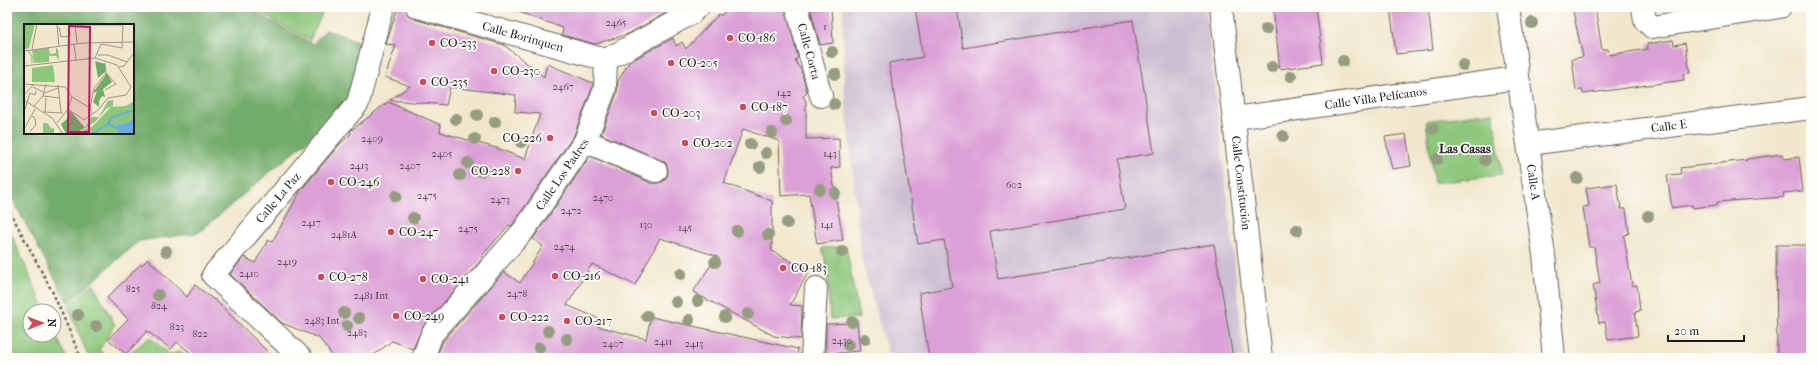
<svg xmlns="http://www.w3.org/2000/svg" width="1818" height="365" viewBox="0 0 1818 365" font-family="'IM FELL French Canon',serif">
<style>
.industrial{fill:#cdbed2}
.green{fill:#8dc77b;stroke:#54724c}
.forest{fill:#72ac6b;stroke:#476444;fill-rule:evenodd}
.building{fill:#dca0d7}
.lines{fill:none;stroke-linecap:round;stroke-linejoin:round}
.minor-casing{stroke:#67635a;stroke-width:24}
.path{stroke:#67635a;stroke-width:2.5;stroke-dasharray:3 3;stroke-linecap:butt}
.minor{stroke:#fff;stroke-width:22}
.tree{fill:#959d80}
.poi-dot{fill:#d1495b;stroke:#fdfcf7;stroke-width:1.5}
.labels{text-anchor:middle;stroke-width:3.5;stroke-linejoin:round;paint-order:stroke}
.number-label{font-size:10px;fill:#4c3d4b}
.street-label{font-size:12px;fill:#1c1c1c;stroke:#fdfcf7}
.poi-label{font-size:12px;fill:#1c1c1c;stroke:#fdfcf7;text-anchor:start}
.neighbourhood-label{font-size:13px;font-weight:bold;fill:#1c1c1c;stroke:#fdfcf7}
.inset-river{fill:none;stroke:#69abdd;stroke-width:2}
.inset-road{fill:none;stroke:#9c9686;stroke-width:1}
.view{fill:#c2185b;fill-opacity:0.15;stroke:#c2185b;stroke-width:2}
.inset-edge{fill:none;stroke:#1c1c1c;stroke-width:2}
</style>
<rect width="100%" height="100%" fill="#fdfcf7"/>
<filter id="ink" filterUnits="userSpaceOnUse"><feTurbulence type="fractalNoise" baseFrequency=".025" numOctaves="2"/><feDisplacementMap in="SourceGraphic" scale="8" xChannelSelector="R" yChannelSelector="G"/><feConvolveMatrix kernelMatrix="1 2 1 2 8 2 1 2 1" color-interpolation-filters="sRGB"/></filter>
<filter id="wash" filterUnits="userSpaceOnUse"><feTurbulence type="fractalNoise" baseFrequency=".012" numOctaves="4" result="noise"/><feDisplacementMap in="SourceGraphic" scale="16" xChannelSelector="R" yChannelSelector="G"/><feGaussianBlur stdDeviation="0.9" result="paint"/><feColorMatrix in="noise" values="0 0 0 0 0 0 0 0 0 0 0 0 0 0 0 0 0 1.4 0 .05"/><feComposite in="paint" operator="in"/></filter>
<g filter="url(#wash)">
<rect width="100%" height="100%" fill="#f1e7cc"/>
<!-- industrial -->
<path class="industrial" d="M 843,7 L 1205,7 L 1233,248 L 1244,358 L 889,358 L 862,261 L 844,87 Z"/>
<!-- green -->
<path class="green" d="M 250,7 L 325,7 L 310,40 Z
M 1493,112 L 1502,175 L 1434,183 L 1426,121 Z
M 7,224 L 45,311 L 30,311 L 30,335 L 54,335 L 54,332 L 67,358 L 7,358 Z
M 846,246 L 859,318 L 830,319 L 827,266 L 822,248 Z
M 93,284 L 115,325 L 99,350 L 107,358 L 89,358 L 68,306 Z
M 150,337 L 170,355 L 180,351 L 189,358 L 124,358 Z"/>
<!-- forest -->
<path class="forest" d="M 7,7 L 246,7 L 313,44 L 326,30 L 370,45 L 353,102 L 198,233 L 139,241 L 68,303 L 7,189 ZM 25,25 L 133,25 L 133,133 L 25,133 Z"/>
<g id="blocks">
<!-- building -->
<path class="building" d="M 398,7 L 405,7 L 408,15 L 414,19 L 504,45 L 544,77 L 547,64 L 593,83 L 593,86 L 574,135 L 514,222 L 511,226 L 509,225 L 481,257 L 483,258 L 423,326 L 413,349 L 392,341 L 370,358 L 334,358 L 319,338 L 282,323 L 230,274 L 244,257 L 255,263 L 268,240 L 272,242 L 301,190 L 339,145 L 351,134 L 350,132 L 353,129 L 388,102 L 441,125 L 440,132 L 496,148 L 525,159 L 540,114 L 515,112 L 516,95 L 450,87 L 446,105 L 390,100 L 410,86 L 385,77 L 396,45 L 386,44 Z
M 514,7 L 677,7 L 628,34 L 595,44 L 562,35 L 563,28 L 513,10 Z
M 729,7 L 785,7 L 798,58 L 795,60 L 801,70 L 807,93 L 803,96 L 806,101 L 806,139 L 839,138 L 840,167 L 831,168 L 843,240 L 817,244 L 809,194 L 781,196 L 779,141 L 743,129 L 724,183 L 772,201 L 772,251 L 809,271 L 790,305 L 802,306 L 801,339 L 774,336 L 693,292 L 717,256 L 660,238 L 635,285 L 592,264 L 567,305 L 599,319 L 597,326 L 646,339 L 651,317 L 798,349 L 797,358 L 436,358 L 443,341 L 504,272 L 520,283 L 543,246 L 533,239 L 590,156 L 651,183 L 658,183 L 664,181 L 668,175 L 668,169 L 666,163 L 661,160 L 601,134 L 617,93 L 618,81 L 629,62 L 673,38 L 676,46 L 682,42 L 686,49 L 719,14 L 721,16 Z
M 810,7 L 831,7 L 833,43 L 820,45 Z
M 915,7 L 957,7 L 963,48 L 1133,20 L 1154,153 L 1117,159 L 1125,209 L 990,231 L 998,279 L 1214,244 L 1233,358 L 929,358 L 919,293 L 952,287 L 944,240 L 918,244 L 889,63 L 923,57 Z
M 1273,7 L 1316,7 L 1323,63 L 1280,69 Z
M 1390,7 L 1428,7 L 1433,50 L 1396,54 Z
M 1572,7 L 1595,7 L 1602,50 L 1608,49 L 1609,55 L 1648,49 L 1647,44 L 1673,40 L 1674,45 L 1685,43 L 1690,73 L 1683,74 L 1684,80 L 1583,94 L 1582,89 L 1576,90 L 1572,59 L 1583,57 Z
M 1406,134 L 1411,166 L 1392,169 L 1385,137 Z
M 1782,154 L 1785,159 L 1799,157 L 1803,191 L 1783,193 L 1784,197 L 1717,202 L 1717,205 L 1692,208 L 1692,205 L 1672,208 L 1667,175 L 1681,174 L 1680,168 L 1747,160 L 1747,159 Z
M 1617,184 L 1621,209 L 1626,209 L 1629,233 L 1624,236 L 1632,286 L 1637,285 L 1640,311 L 1635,312 L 1638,336 L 1608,340 L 1605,322 L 1599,323 L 1593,285 L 1600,283 L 1594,247 L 1589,247 L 1583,207 L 1589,206 L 1586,188 Z
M 1776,245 L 1808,245 L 1810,358 L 1777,358 Z
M 148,259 L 187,297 L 195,285 L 214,300 L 214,299 L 274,358 L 197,358 L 177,342 L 171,349 L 147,331 L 126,354 L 108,339 L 128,319 L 107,298 L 141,264 L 142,265 Z
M 857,323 L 860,351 L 826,354 L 826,324 Z"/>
</g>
</g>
<g filter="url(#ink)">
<use href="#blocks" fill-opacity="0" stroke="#67635a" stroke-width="1"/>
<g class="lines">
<defs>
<g id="minor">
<path id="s1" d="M 417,7 L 606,60"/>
<path id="s2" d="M 797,7 L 821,96"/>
<path id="s3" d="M 1221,7 L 1261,358"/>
<path id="s4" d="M 1508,7 L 1544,255 L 1554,358"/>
<path d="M 1643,7 L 1645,20 L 1652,27 L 1780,7"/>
<path d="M 606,60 L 690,14 L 698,7"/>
<path id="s5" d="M 1235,118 L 1517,78"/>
<path d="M 585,141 L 656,171"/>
<path id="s6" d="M 1528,144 L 1811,108"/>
<path id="s7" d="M 301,358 L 213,275 L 358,103 L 383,7"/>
<path id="s8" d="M 423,358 L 432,334 L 524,230 L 585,141 L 605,89 L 606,60"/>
<path d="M 812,358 L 816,288"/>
</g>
</defs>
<!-- minor casing -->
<use href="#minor" class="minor-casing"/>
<!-- path -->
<path class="path" d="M 7,206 L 53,293 L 81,358"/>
<!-- minor -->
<use href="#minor" class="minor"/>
</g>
<!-- trees -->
<g class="tree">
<circle cx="1532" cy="23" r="6"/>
<circle cx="1266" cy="29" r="6"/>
<circle cx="832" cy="52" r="6"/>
<circle cx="1343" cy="61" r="6"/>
<circle cx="1463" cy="65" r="6"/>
<circle cx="1272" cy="67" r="6"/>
<circle cx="835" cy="74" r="6"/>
<circle cx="1291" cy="76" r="6"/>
<circle cx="834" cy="104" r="6"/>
<circle cx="477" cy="115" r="6"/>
<circle cx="456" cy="119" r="6"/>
<circle cx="786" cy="121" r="6"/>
<circle cx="495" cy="122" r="6"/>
<circle cx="1433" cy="129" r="6"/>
<circle cx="772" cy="133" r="6"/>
<circle cx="1283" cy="136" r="6"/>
<circle cx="475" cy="139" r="6"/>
<circle cx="521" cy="142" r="6"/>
<circle cx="750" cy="144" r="6"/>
<circle cx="766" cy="153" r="6"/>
<circle cx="1437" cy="159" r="6"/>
<circle cx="1485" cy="160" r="6"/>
<circle cx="468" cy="163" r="6"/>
<circle cx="760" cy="167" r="6"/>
<circle cx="480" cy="171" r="6"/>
<circle cx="460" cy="175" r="6"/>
<circle cx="1577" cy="178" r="6"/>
<circle cx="820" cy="189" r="6"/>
<circle cx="835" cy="193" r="6"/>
<circle cx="396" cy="196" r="6"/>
<circle cx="1648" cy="216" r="6"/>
<circle cx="413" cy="218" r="6"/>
<circle cx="787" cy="223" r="6"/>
<circle cx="1297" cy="230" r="6"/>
<circle cx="737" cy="231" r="6"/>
<circle cx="768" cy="235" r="6"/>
<circle cx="166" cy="251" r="6"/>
<circle cx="842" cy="252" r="6"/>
<circle cx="715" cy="262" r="6"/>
<circle cx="681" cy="274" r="6"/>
<circle cx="158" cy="295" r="6"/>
<circle cx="698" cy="301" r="6"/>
<circle cx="676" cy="302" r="6"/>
<circle cx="344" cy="313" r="6"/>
<circle cx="748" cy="314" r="6"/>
<circle cx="78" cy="315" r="6"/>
<circle cx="647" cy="316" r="6"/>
<circle cx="725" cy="317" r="6"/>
<circle cx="359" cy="318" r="6"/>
<circle cx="689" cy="320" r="6"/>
<circle cx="852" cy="322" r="6"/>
<circle cx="96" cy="326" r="6"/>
<circle cx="347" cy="326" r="6"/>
<circle cx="548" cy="331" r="6"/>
<circle cx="567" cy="339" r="6"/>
<circle cx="865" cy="339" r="6"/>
<circle cx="848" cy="345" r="6"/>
<circle cx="539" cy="348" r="6"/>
</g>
</g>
<!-- markers -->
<g class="poi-dot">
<circle cx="730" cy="38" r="4"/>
<circle cx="432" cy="43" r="4"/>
<circle cx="671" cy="63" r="4"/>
<circle cx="494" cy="71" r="4"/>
<circle cx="423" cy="82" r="4"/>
<circle cx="743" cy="107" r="4"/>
<circle cx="654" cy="113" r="4"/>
<circle cx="550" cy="138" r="4"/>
<circle cx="685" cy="143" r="4"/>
<circle cx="518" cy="171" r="4"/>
<circle cx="331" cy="182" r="4"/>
<circle cx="391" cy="232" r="4"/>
<circle cx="783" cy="268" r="4"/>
<circle cx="555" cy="276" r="4"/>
<circle cx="321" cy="277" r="4"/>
<circle cx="423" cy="279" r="4"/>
<circle cx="396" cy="316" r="4"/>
<circle cx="502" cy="317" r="4"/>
<circle cx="567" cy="321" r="4"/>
</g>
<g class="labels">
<!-- number labels -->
<g class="number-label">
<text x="616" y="26">2465</text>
<text x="825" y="30">1</text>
<text x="563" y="90">2467</text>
<text x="784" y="96">142</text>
<text x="372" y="142">2409</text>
<text x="442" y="157">2405</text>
<text x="830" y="157">143</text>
<text x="359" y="169">2413</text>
<text x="410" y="169">2407</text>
<text x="1014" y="188">602</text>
<text x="427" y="199">2475</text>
<text x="603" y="201">2470</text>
<text x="500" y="203">2473</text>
<text x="571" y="214">2472</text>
<text x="311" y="226">2417</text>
<text x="646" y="228">130</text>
<text x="827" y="228">141</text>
<text x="685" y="231">145</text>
<text x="468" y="232">2475</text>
<text x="344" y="238">2481A</text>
<text x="564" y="250">2474</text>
<text x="287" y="265">2419</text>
<text x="249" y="277">2410</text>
<text x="133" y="292">825</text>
<text x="517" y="297">2478</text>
<text x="371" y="299">2481 Int</text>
<text x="159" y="309">824</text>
<text x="322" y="324">2483 Int</text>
<text x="177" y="330">823</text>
<text x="357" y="336">2483</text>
<text x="200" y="337">822</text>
<text x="842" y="344">2430</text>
<text x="663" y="345">2411</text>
<text x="613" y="347">2407</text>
<text x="694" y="347">2413</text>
</g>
<!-- street labels -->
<g class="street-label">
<text dy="4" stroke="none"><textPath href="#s1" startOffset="110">Calle Borinquen</textPath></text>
<text dy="4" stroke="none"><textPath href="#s2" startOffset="46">Calle Corta</textPath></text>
<text dy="4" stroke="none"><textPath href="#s5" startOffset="142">Calle Villa Pelícanos</textPath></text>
<text dy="4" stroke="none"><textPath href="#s6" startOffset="142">Calle E</textPath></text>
<text dy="4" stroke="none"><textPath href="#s8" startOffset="232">Calle Los Padres</textPath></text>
<text dy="4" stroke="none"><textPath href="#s3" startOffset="177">Calle Constitución</textPath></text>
<text dy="4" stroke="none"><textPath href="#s4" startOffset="177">Calle A</textPath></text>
<text dy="4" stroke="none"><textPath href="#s7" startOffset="222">Calle La Paz</textPath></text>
</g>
<!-- poi labels -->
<g class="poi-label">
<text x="738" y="42">CO-186</text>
<text x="440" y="47">CO-233</text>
<text x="679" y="67">CO-205</text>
<text x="502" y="75">CO-230</text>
<text x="431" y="86">CO-235</text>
<text x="751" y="111">CO-187</text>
<text x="662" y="117">CO-203</text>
<text x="542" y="142" text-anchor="end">CO-226</text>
<text x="693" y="147">CO-202</text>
<text x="510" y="175" text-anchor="end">CO-228</text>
<text x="339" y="186">CO-246</text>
<text x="399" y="236">CO-247</text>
<text x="791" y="272">CO-183</text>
<text x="563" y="280">CO-216</text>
<text x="329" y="281">CO-278</text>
<text x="431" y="283">CO-241</text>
<text x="404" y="320">CO-249</text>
<text x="510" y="321">CO-222</text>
<text x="575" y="325">CO-217</text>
</g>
<!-- neighbourhood labels -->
<g class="neighbourhood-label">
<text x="1465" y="153">Las Casas</text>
</g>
</g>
<!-- overview -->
<g transform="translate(24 24)">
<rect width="110" height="110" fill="#f1e7cc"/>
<path d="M 0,0 L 11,0 L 5,24 L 0,26 ZM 25,24 L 26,30 L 32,29 L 32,24 L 34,25 L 35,36 L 32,32 L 25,32 L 25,38 L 10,39 L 8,26 ZM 29,41 L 31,58 L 8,58 L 8,44 ZM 89,76 L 89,82 L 83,84 L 71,98 L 61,104 L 67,93 L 75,93 L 84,77 ZM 110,77 L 110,94 L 104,99 L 93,100 L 94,110 L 52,110 L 69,102 L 87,83 L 102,82 ZM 19,99 L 23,99 L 28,105 L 30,103 L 30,110 L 19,109 Z" fill="#8dc77b"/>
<path d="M 71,37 L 81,40 L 81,48 L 74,54 ZM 83,49 L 88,58 L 79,65 L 81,73 L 78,72 L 75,77 L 75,83 L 69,78 L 73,67 L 70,69 L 70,67 ZM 46,86 L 61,104 L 51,109 L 42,110 L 37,100 L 44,94 Z" fill="#72ac6b"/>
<path d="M 110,94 L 110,110 L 94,110 L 93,100 L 104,99 Z" fill="#69abdd"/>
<path class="inset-river" d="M 84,100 L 87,94 L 110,86M 68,110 L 84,100 L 95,105"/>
<path class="inset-road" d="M 51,0 L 53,19M 33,1 L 35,22M 51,1 L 99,1M 35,3 L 37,13 L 46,12 L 45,0M 50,20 L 52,36M 8,25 L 13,0M 3,26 L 8,32 L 8,39M 0,27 L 60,19 L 110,18M 74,31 L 84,31 L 103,38M 71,34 L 77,20 L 98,24 L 99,0M 0,42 L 71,34 L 93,41 L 107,63 L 102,71 L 84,74 L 74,86 L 60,96 L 44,85M 95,43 L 100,42 L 110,29M 0,60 L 41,63 L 48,73 L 66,84 L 68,89M 34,61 L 37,88M 9,63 L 21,69 L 34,64M 81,66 L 92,60 L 82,49M 0,71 L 9,61M 19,72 L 36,74M 0,76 L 28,94 L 39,110M 9,83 L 19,72 L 22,60M 66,84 L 70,64 L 82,49 L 81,39M 0,88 L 6,69 L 11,71 L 12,67M 19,88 L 39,89M 21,88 L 22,74M 33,99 L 44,85 L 48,73M 0,105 L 11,85M 6,107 L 12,101 L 11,94 L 8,92"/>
<path class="view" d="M 45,2 L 66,3 L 65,108 L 44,108 Z"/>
<rect width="110" height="110" class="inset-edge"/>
</g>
<!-- margin -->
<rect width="1818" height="365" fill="none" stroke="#fdfcf7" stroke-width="24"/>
<!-- north arrow -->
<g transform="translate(42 323) rotate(89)"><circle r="19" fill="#fdfcf7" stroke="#a3a29f"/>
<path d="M0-3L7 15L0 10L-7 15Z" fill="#d1495b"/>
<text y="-6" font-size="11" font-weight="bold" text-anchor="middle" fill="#1c1c1c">N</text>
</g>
<!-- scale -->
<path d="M1668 335v6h76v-6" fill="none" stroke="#1c1c1c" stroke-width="2"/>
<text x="1674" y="335" font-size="12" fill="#1c1c1c" stroke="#fdfcf7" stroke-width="3" paint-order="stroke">20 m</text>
</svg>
